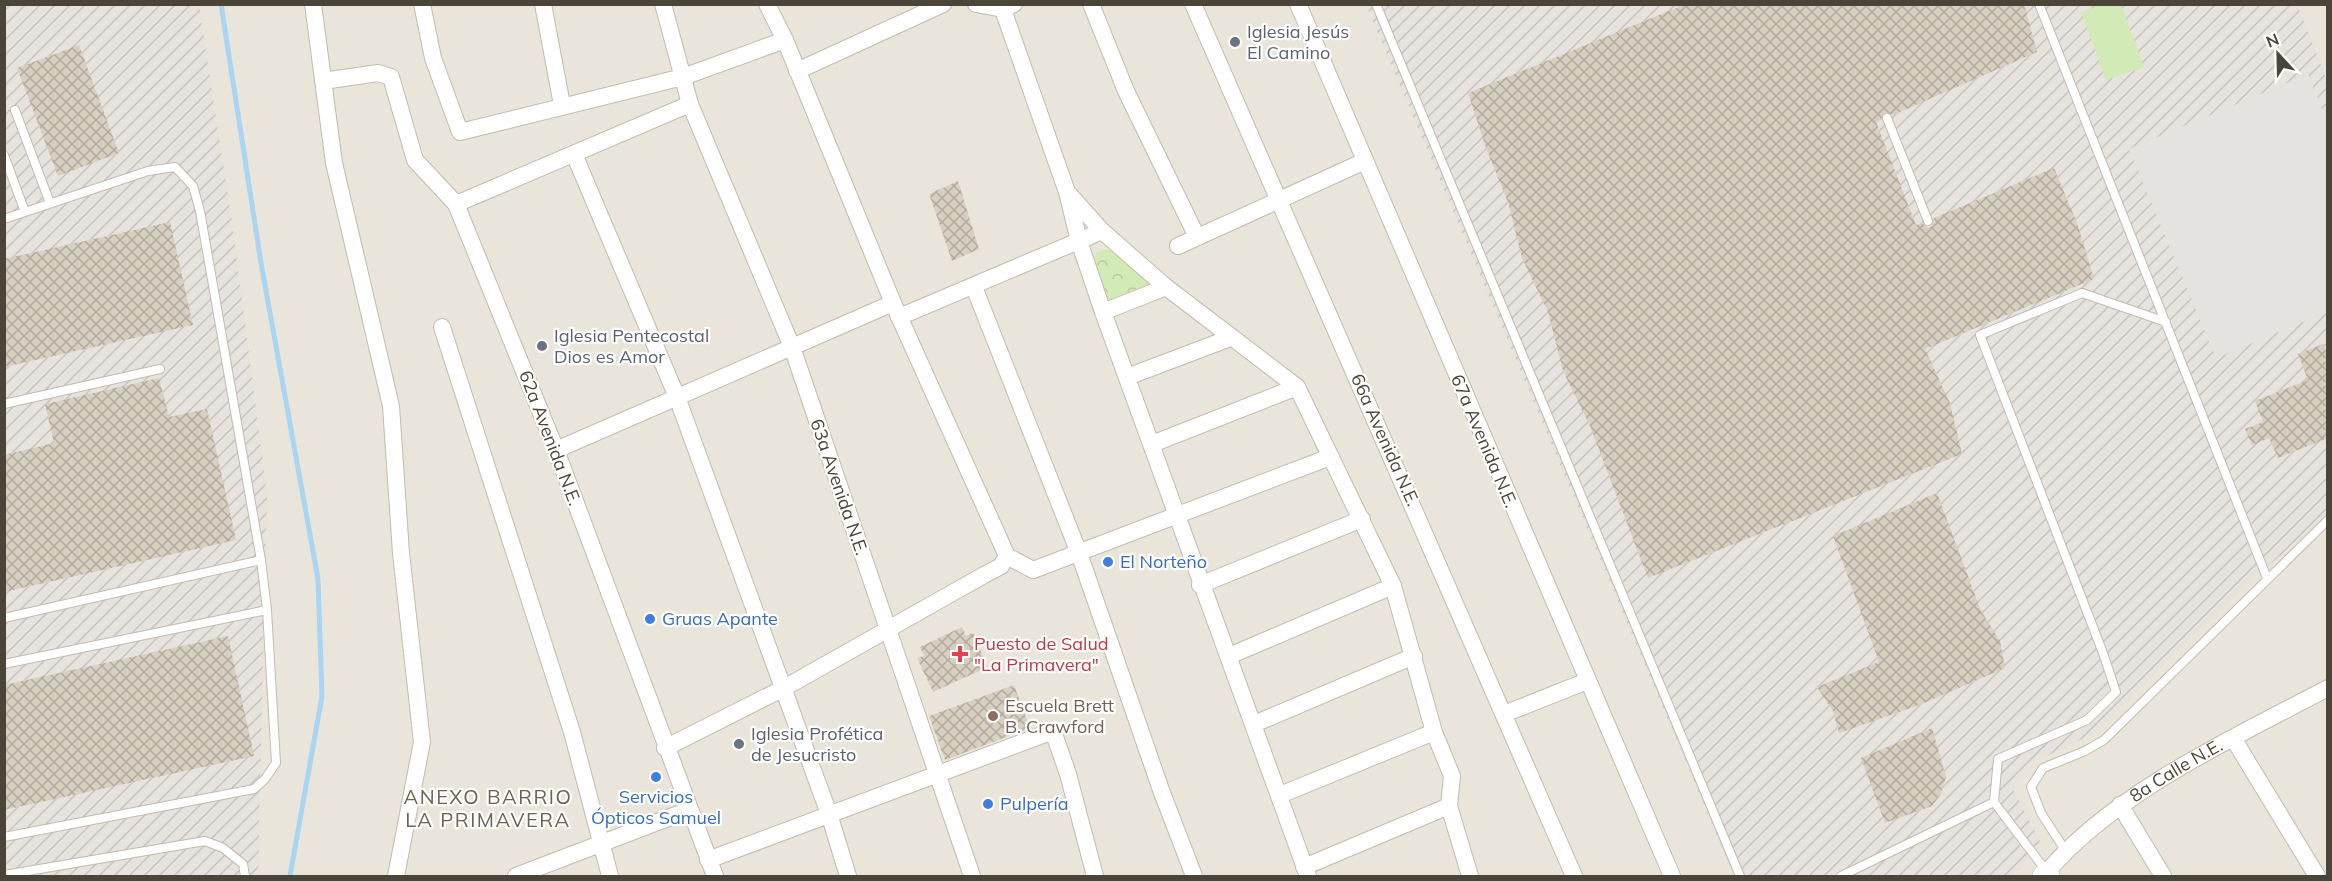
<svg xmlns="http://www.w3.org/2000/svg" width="2332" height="881" viewBox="0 0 2332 881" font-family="Mulish,sans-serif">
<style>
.residential{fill:#eae5da}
.industrial{fill:url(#industrial-furrows)}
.park{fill:url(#park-crowns)}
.pitch{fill:#d2eab5}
.parking{fill:#e5e3e0}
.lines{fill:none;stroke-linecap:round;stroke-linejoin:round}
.stream{stroke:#a9d4f2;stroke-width:5}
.building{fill:url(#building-cross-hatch)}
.service-casing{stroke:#c2bbae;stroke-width:10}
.minor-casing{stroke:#c2bbae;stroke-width:18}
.tertiary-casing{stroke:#c2bbae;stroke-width:22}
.service{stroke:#fff;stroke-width:8}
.minor{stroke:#fff;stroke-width:16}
.tertiary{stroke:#fff;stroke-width:21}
.worship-dot{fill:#6b7280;stroke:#fff;stroke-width:2}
.shop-dot{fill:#3f7fe0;stroke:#fff;stroke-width:2}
.health-dot{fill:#e0444e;stroke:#fff;stroke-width:2}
.education-dot{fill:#8d6e63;stroke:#fff;stroke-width:2}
.labels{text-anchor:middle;stroke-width:4.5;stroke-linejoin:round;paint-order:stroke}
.worship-label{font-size:18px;fill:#5b616d;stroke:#fff;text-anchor:start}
.street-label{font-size:18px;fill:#4b4439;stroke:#fff}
.shop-label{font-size:18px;fill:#366cbe;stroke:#fff;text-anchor:start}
.health-label{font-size:18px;fill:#be3a42;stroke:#fff;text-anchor:start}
.education-label{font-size:18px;fill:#785e54;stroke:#fff;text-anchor:start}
.neighbourhood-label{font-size:20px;letter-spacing:1.5px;fill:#6e6250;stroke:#fff}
</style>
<defs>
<pattern id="industrial-furrows" width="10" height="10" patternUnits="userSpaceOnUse" patternTransform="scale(1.5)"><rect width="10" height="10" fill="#e6e2dd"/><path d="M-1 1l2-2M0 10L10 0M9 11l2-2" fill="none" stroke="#c7c3be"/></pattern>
<pattern id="park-crowns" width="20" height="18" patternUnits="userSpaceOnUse" patternTransform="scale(1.5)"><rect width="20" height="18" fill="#d2eab5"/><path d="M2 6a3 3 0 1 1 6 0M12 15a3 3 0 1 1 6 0" fill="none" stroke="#b6ca9c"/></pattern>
<pattern id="building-cross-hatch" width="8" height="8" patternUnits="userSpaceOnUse" patternTransform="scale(1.5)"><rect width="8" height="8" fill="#d8cfc1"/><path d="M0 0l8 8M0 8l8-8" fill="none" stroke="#b1aa9e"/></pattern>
</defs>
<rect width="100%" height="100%" fill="#f6f3ec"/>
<!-- residential -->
<path class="residential" d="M 5,5 L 2327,5 L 2327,876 L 5,876 Z"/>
<!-- industrial -->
<path class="industrial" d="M 5,5 L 199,5 L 232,222 L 267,494 L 258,876 L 5,876 Z
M 1366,5 L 2297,5 L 2327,80 L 2327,516 L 2249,582 L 2095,733 L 2027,765 L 2013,789 L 2042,845 L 2012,876 L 1734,876 Z"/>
<!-- park -->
<path class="park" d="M 1104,250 L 1113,250 L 1152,284 L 1109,301 L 1094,260 L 1096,253 Z"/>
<!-- pitch -->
<path class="pitch" d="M 2101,5 L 2121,5 L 2144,67 L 2106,80 L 2081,12 Z"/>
<!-- parking -->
<path class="parking" d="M 2308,74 L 2327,121 L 2327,312 L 2216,358 L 2129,149 Z"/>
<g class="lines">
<!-- stream -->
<path class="stream" d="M 221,4 L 261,263 L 318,579 L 322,696 L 290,876"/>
</g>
<!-- building -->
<path class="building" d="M 1686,4 L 2024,4 L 2037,52 L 1893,115 L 1884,112 L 1881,120 L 1876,122 L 1916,225 L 1922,223 L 1927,227 L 1931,227 L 1934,218 L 2054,168 L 2077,223 L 2094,279 L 1925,349 L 1950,403 L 1962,454 L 1648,578 L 1590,426 L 1563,371 L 1548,312 L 1522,258 L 1508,202 L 1486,148 L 1468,93 Z
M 79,45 L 119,153 L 58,176 L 17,68 Z
M 958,181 L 979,249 L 952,261 L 929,194 Z
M 170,222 L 193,325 L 4,367 L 4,259 Z
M 2323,344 L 2328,355 L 2328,438 L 2278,458 L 2269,438 L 2252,445 L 2245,429 L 2263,422 L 2255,401 L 2308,380 L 2298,354 Z
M 159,378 L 169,417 L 207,409 L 236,540 L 4,592 L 4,455 L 54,443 L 45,404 Z
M 1937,493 L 1981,611 L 2000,641 L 2005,668 L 1922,704 L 1839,733 L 1833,711 L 1817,687 L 1879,662 L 1833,536 Z
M 962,627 L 966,636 L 973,633 L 988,667 L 933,692 L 917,658 L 924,656 L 920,647 Z
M 228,636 L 254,756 L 4,810 L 4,685 Z
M 1014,685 L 1030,728 L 945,760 L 929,716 Z
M 1932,728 L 1946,777 L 1941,794 L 1932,806 L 1885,823 L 1861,758 Z"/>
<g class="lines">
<defs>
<path id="service" d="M 1376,4 L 1740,876
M 2039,4 L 2267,578
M 15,110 L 50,203
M 1887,118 L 1928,221
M 4,155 L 25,212
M 4,219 L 148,171 L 175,167 L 193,186 L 200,211 L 261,560 L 267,610 L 276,763 L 265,779 L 254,789 L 4,837
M 4,404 L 160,369
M 4,618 L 261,560
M 4,664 L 267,610
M 2065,850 L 2041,813 L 2031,787 L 2043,768 L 2085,751 L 2104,740 L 2328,520
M 2047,872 L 1994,802 L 1998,759 L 2087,720 L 2116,692 L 2103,653 L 1980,335 L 2082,293 L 2166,322
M 4,875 L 205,841 L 223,848 L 243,864 L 245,876
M 1841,876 L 1994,802"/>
<g id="minor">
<path d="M 313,4 L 334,163 L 391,406 L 401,553 L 422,742 L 396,876"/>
<path d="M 422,4 L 433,58 L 460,132 L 683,77 L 785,40"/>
<path d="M 543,4 L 562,105"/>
<path d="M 663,4 L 690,104 L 792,347 L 972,876"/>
<path d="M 976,4 L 1003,9 L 1014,4"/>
<path d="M 1001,4 L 1067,192 L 1079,241 L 1103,312 L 1308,876"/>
<path d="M 1091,4 L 1126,91 L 1197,237"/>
<path d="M 1193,4 L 1574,876"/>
<path d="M 1298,4 L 1672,876"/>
<path d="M 797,71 L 943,4"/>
<path d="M 323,81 L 378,73 L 391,77 L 415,160 L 456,204 L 556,450 L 715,876"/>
<path d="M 574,154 L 677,397 L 829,814 L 848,876"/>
<path d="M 1069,194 L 1102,231"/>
<path d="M 456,204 L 690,104"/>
<path d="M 1178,246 L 1365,161"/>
<path d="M 974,287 L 1079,553 L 1161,790 L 1194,876"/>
<path d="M 1103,312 L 1166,287"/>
<path d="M 899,317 L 1102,231 L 1166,287 L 1297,387 L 1393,586 L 1434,732 L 1452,776 L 1449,806 L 1470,876"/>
<path d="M 442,327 L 572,732 L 610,876"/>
<path d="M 1127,377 L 1230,338"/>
<path d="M 1152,444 L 1297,387"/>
<path d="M 556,450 L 893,303"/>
<path d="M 1007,556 L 1033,570 L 1330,457"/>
<path d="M 1200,585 L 1362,519"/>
<path d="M 1229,656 L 1393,586"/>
<path d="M 1504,714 L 1587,681"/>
<path d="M 1254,724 L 1414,656"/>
<path d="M 2233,738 L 2317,876"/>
<path d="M 665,748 L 784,688 L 984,575 L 1001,566 L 1007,556 L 893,303 L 785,40 L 767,4"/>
<path d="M 1280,795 L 1434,732"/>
<path d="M 2120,805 L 2163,876"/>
<path d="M 708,860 L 1053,731 L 1068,774 L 1095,876"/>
<path d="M 1304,867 L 1449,806"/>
<path id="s1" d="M 2047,872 C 2115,792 2235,737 2328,688"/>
<path d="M 516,876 L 689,810"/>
</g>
<path id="tertiary" d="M 2043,876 L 2047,872 L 2049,876"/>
</defs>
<!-- service casing -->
<use href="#service" class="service-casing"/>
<!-- minor casing -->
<use href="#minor" class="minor-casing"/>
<!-- tertiary casing -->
<use href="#tertiary" class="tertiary-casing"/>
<!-- service -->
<use href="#service" class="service"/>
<!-- minor -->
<use href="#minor" class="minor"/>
<!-- tertiary -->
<use href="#tertiary" class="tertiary"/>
</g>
<!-- markers -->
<g class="worship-dot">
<circle cx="1235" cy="42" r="6"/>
<circle cx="542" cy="346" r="6"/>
<circle cx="739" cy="744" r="6"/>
</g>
<g class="shop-dot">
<circle cx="1108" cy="562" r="6"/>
<circle cx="650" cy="619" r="6"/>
<circle cx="656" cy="777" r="6"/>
<circle cx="988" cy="804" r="6"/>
</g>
<path class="health-dot" d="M957 645h6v6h6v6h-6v6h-6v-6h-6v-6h6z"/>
<circle class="education-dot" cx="993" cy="716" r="6"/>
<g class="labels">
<!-- worship labels -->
<g class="worship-label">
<text x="1247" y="38">Iglesia Jesús<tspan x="1247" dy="21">El Camino</tspan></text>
<text x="554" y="342">Iglesia Pentecostal<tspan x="554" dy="21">Dios es Amor</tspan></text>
<text x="751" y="740">Iglesia Profética<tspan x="751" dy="21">de Jesucristo</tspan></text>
</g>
<!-- street labels -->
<g class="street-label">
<text transform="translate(550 438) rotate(69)" y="6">62a Avenida N.E.</text>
<text transform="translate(1385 440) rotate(66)" y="6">66a Avenida N.E.</text>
<text transform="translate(1484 441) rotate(67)" y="6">67a Avenida N.E.</text>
<text transform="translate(839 487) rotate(71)" y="6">63a Avenida N.E.</text>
<text dy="6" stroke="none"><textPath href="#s1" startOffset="165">8a Calle N.E.</textPath></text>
</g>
<!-- shop labels -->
<g class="shop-label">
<text x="1120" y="568">El Norteño</text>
<text x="662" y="625">Gruas Apante</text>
<text x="656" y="803" text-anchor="middle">Servicios<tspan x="656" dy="21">Ópticos Samuel</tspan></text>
<text x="1000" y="810">Pulpería</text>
</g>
<!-- health labels -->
<g class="health-label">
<text x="974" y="650">Puesto de Salud<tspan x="974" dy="21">"La Primavera"</tspan></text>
</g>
<!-- education labels -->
<g class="education-label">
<text x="1005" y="712">Escuela Brett<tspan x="1005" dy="21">B. Crawford</tspan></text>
</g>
<!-- neighbourhood labels -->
<g class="neighbourhood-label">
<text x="488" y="804">ANEXO BARRIO<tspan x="488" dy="23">LA PRIMAVERA</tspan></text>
</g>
</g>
<!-- border -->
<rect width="2332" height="881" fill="none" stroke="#4b4439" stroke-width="12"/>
<!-- north arrow -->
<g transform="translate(2278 54) rotate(338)" stroke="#ffffff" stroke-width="4.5" paint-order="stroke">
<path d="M0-4.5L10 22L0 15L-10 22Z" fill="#4b4439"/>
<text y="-9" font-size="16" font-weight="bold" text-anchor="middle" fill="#4b4439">N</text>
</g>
</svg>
